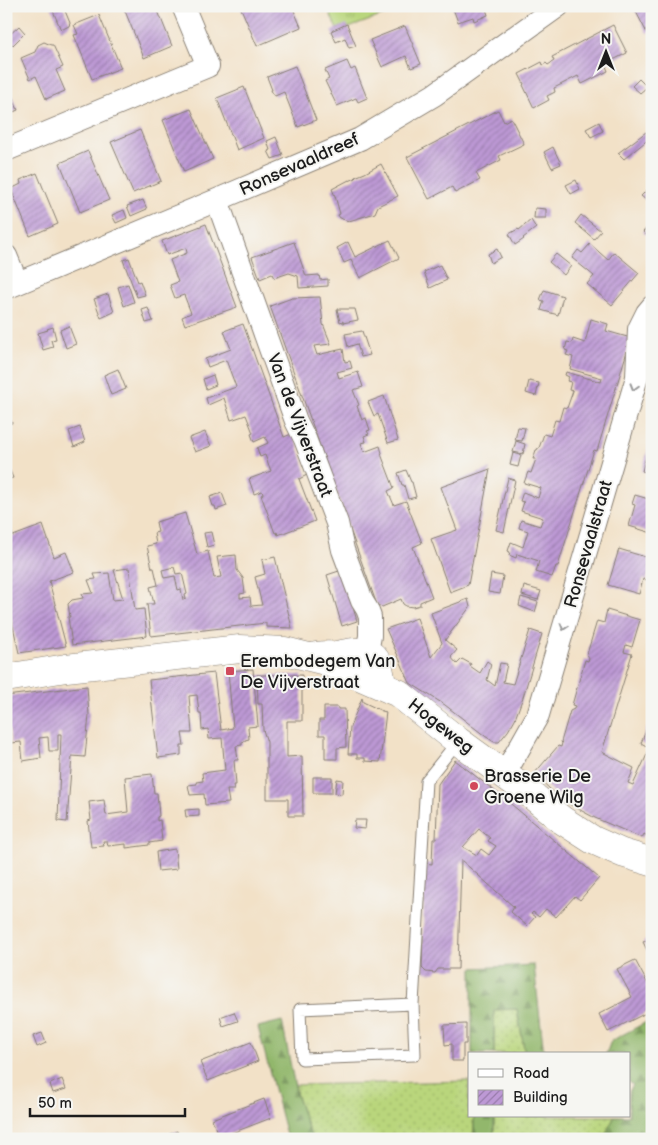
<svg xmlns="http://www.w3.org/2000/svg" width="658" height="1145" viewBox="0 0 658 1145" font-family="'Balsamiq Sans',sans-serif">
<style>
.grass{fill:url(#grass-dots);stroke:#6a794c}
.forest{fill:url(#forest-firs);stroke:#576a44}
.park{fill:url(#park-tufts);stroke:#6a794c}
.building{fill:url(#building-hatch);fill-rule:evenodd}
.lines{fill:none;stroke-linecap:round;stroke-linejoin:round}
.service-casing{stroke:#877e72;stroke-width:13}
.minor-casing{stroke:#877e72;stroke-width:24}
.tertiary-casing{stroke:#877e72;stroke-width:29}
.service{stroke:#fff;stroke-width:11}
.minor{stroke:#fff;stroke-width:22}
.tertiary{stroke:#fff;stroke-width:28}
.oneway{stroke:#999}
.poi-dot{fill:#d1495b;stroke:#f6f6f2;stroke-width:2}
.labels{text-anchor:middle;stroke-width:4;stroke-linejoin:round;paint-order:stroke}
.street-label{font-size:18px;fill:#1c1c1c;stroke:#f6f6f2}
.poi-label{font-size:18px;fill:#1c1c1c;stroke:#f6f6f2;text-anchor:start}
</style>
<defs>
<pattern id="grass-dots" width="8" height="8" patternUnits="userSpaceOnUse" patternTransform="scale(1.25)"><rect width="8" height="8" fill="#b9d67c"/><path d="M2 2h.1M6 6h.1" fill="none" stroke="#9eb76b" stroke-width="1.8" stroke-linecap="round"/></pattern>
<pattern id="forest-firs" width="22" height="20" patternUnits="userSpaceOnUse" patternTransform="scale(1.25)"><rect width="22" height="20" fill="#92b76c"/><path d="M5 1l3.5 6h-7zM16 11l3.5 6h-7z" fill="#769458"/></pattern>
<pattern id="park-tufts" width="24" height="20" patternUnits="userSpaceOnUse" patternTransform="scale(1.25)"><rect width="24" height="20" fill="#b9d67c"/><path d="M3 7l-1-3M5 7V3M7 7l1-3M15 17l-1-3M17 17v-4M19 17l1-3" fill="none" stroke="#9eb76b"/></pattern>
<pattern id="building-hatch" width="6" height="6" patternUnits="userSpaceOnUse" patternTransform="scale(1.25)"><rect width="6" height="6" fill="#bd99d5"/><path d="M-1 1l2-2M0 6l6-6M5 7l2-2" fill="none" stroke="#997cac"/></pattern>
</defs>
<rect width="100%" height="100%" fill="#f6f6f2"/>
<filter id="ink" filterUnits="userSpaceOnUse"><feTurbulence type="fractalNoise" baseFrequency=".02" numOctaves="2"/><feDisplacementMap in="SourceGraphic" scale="10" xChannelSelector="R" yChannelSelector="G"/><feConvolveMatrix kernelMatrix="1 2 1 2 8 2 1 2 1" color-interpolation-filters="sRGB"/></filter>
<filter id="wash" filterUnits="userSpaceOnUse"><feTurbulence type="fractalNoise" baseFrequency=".0096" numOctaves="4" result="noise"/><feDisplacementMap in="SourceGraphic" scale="20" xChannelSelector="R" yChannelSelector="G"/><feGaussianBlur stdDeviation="1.12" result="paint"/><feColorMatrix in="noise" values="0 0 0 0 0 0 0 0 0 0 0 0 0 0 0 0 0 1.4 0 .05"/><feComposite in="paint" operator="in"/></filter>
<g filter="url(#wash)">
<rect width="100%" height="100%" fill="#f2e1c7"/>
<!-- grass -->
<path class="grass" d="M 517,1009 L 525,1054 L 494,1054 L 494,1010 Z
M 469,1081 L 469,1116 L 474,1116 L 474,1139 L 312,1139 L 297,1097 L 295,1085 Z
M 494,1116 L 615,1116 L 603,1139 L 494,1139 Z"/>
<!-- forest -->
<path class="forest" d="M 534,965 L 544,1054 L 525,1054 L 517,1009 L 494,1010 L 494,1054 L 472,1054 L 472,968 Z
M 652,1019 L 652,1139 L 603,1139 L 615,1116 L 629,1116 L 629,1092 L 633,1085 L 629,1082 L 629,1054 L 606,1054 L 611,1041 Z
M 282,1021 L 297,1097 L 312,1139 L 287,1139 L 258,1027 Z
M 474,1116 L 494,1116 L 494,1139 L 474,1139 Z"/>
<!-- park -->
<path class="park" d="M 327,6 L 408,6 L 338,32 Z"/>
<g id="blocks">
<!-- building -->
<path class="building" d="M 51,6 L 63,6 L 70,23 L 69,26 L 61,30 Z
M 123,6 L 156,6 L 172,46 L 144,58 Z
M 240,6 L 292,6 L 301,27 L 257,46 Z
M 452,6 L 485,6 L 488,15 L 474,21 L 473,17 L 458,22 Z
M 633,6 L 652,6 L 652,30 L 647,33 Z
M 99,15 L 121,68 L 92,79 L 74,35 L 78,34 L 74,25 Z
M 347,24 L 356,46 L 349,48 L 345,38 L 336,42 L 331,31 Z
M 613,25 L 627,53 L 605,64 L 608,71 L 582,84 L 578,76 L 554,88 L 555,92 L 547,96 L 549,100 L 534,108 L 523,85 L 524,84 L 519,74 L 542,62 L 543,65 L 546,63 L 548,65 L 554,61 L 552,57 Z
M 19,26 L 25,33 L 13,45 L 6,38 Z
M 405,26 L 421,64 L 411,68 L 406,56 L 382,67 L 370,40 Z
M 44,42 L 51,45 L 53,45 L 63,67 L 56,70 L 65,91 L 46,99 L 36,76 L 30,79 L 21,58 L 35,52 L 38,45 Z
M 347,61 L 351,70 L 355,68 L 367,98 L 358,102 L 356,98 L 337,106 L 325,81 L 329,79 L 325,70 Z
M 295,66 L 316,120 L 298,127 L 284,92 L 275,96 L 274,94 L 273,94 L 271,90 L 272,90 L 267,77 Z
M 639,79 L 647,87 L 640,93 L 632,86 Z
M 6,82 L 18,110 L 6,115 Z
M 244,87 L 264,138 L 237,150 L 217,98 Z
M 191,109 L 213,159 L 184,172 L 163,120 Z
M 498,110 L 504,122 L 511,118 L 524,144 L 499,156 L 501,160 L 476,173 L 480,180 L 455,193 L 452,187 L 429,199 L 407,157 Z
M 599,122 L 603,131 L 591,137 L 586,129 Z
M 140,130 L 161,181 L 133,193 L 111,142 Z
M 646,132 L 650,138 L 624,159 L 618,153 Z
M 276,137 L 283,155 L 272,159 L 268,151 L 270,150 L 267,141 Z
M 553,147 L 561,164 L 552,168 L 544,152 Z
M 88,151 L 109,200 L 80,212 L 60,163 Z
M 381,164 L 398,196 L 378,206 L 375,213 L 349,221 L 342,219 L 341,218 L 340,218 L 338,215 L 340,214 L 335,196 L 332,189 L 349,180 L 349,181 L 356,178 L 355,177 L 365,173 Z
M 37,173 L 58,224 L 30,236 L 11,189 L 21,184 L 20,180 Z
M 576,180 L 580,189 L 571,194 L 566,185 Z
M 649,188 L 652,190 L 652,205 L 641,196 Z
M 143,200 L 147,209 L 131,216 L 127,206 Z
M 535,208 L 546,209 L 546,218 L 534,218 Z
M 124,210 L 127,218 L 116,223 L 112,215 Z
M 581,215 L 601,231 L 594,239 L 575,223 Z
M 531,220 L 536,228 L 523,238 L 524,239 L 515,245 L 509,234 L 518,229 L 519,230 Z
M 652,222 L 652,240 L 643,232 Z
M 206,224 L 237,307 L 185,325 L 182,317 L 191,313 L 184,295 L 175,298 L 170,285 L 178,282 L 170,260 L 187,253 L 186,248 L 167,255 L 162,241 Z
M 390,240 L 399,258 L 360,278 L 351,260 L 344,263 L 337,248 L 348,242 L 355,257 Z
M 294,242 L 306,276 L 319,275 L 320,280 L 328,279 L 328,286 L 299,288 L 298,276 L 289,273 L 274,278 L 272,274 L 260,279 L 252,257 Z
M 590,244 L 608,260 L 614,252 L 639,273 L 612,305 L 587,284 L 594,276 L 572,258 L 578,250 L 582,253 Z
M 497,249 L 501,257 L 491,263 L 488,254 Z
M 556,254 L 571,266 L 564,275 L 549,262 Z
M 129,258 L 138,282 L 140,281 L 145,295 L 137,297 L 123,260 Z
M 440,265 L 447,280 L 430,288 L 424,272 Z
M 128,284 L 134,302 L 124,306 L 118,287 Z
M 544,290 L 563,296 L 558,315 L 541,310 L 544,301 L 540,300 Z
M 108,294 L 114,312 L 101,318 L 94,299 Z
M 320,297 L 323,324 L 331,344 L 314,346 L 317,355 L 343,349 L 345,362 L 350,361 L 352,368 L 337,372 L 339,378 L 358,372 L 363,387 L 353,390 L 359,405 L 357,406 L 362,420 L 366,418 L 370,430 L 367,431 L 369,434 L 364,436 L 366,442 L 361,443 L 364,452 L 380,446 L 382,453 L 381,454 L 394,488 L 388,491 L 394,505 L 406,501 L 422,543 L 413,547 L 432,597 L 420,602 L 420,605 L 413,607 L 406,606 L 403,604 L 401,599 L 382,607 L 377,605 L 270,306 L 292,298 Z
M 148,308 L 153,321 L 146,323 L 142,310 Z
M 337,309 L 355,309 L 358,320 L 343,323 L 343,321 L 340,322 Z
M 591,319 L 608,324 L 606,331 L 631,338 L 597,451 L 594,450 L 558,566 L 556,566 L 552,577 L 536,572 L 539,561 L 517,554 L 516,558 L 509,555 L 510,552 L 508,551 L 511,542 L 523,547 L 528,531 L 519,528 L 521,520 L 540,526 L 543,518 L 521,511 L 524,502 L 520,501 L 523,492 L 538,498 L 541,488 L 524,483 L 528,472 L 531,473 L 536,459 L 533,459 L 536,450 L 537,450 L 538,448 L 539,448 L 544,434 L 550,436 L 555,420 L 559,421 L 563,407 L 567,408 L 573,391 L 569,390 L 571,382 L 567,381 L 569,377 L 565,375 L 566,372 L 601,382 L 602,378 L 570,369 L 573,357 L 566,355 L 568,351 L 565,350 L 567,342 L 572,343 L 573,339 L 585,343 Z
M 243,324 L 284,437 L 294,433 L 307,475 L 299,479 L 315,521 L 278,535 L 277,532 L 275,533 L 261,495 L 263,494 L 262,491 L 254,494 L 249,479 L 271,471 L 265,455 L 260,457 L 257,448 L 268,443 L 265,437 L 254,442 L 251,434 L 253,433 L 246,415 L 231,420 L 224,398 L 208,405 L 206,398 L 236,387 L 226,360 L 208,367 L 205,359 L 231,349 L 224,331 Z
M 69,326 L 76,344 L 66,348 L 60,330 Z
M 53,327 L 56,339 L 51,340 L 53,347 L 43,350 L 38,333 L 48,330 L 47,329 Z
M 362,331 L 370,355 L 361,357 L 357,344 L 348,347 L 345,334 Z
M 118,369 L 126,389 L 111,395 L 104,375 Z
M 213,375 L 216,385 L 206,389 L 203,379 Z
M 529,381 L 539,383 L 536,396 L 526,393 Z
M 384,396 L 398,440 L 388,443 L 378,414 L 374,416 L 368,402 Z
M 6,409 L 12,423 L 6,425 Z
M 80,427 L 85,442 L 74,447 L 69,431 Z
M 518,427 L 525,428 L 522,441 L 515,440 Z
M 205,432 L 211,446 L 195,452 L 189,438 Z
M 651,439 L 652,439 L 652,474 L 642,471 Z
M 516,441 L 525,444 L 523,454 L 513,452 Z
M 513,453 L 521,455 L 518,467 L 510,465 Z
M 6,461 L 13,478 L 6,480 Z
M 490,469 L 468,585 L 450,592 L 431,539 L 457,530 L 441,487 Z
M 406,470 L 411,482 L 412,482 L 416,497 L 408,499 L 404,485 L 402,485 L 398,473 Z
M 508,478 L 515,480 L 504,532 L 496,530 Z
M 222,493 L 227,506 L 216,510 L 215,506 L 213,506 L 210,497 Z
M 635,495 L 652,500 L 652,533 L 629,526 L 635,505 L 632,504 Z
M 185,513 L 197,554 L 208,551 L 214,578 L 221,577 L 217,557 L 236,555 L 237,570 L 243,578 L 245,593 L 240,594 L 240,598 L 250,597 L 251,606 L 262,605 L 255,577 L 265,574 L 262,560 L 275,557 L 292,628 L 266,627 L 266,623 L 151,636 L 147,604 L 154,604 L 150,587 L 158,585 L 154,568 L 152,568 L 147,546 L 156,544 L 154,533 L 158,532 L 156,522 ZM 174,567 L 176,574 L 182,573 L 187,594 L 185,595 L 186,599 L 183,600 L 181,589 L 178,590 L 175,576 L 164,578 L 162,570 Z
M 6,518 L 13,536 L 43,525 L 54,557 L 66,552 L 74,572 L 49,581 L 66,646 L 19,653 L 6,595 Z
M 211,532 L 214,545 L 207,547 L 204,533 Z
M 619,549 L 652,559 L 652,563 L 647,580 L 643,579 L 639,594 L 608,585 Z
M 129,568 L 135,610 L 144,609 L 147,636 L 72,645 L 68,617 L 70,617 L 68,604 L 72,600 L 83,598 L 82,594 L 93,593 L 88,580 L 96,579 L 94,574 L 109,573 L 113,600 L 123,599 L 114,570 Z
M 339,571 L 343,573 L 357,621 L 342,626 L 327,575 Z
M 491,574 L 503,576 L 500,594 L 488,592 Z
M 524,586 L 541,591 L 538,600 L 522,595 Z
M 521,597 L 538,602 L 535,612 L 519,606 Z
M 468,599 L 470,607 L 445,640 L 457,650 L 451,657 L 457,664 L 462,659 L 471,664 L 470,666 L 480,673 L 487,661 L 491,664 L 487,680 L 495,686 L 500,663 L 507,664 L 503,682 L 513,684 L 530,630 L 542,634 L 523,697 L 515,719 L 508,731 L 499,742 L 494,742 L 485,736 L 445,705 L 410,683 L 386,629 L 417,618 L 431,657 L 442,643 L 431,613 Z
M 607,610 L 640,620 L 632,647 L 626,645 L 624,652 L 632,654 L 602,752 L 634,768 L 628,783 L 633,785 L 650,748 L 641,743 L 652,716 L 652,838 L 644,834 L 642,838 L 595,818 L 571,805 L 551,790 L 534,774 L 558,746 L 561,747 L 562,743 L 561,742 L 570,711 L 574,709 L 575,706 L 572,705 L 585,660 L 588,661 L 589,658 L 587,654 L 597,621 L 604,623 Z
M 253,669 L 258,726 L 248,727 L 249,739 L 245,740 L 245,741 L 242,742 L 242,745 L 236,746 L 238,760 L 234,760 L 236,785 L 233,785 L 234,790 L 227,790 L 229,803 L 205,805 L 204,794 L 190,795 L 188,785 L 197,784 L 196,782 L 203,781 L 202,773 L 225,770 L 222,738 L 209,739 L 208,729 L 202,730 L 201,713 L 199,713 L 197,695 L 189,696 L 192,733 L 182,733 L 184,745 L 181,745 L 181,755 L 158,758 L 149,680 L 214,673 L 221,730 L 233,728 L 228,671 Z
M 257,675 L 302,675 L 302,721 L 287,721 L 287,757 L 302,756 L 303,816 L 288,816 L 288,799 L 267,799 L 267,742 L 263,730 L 262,704 L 258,704 Z
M 87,686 L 89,715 L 85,757 L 72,756 L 67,822 L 58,821 L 61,734 L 58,734 L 58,751 L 49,751 L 48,737 L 39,738 L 41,758 L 23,761 L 21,742 L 11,743 L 9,728 L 6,729 L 6,696 Z
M 362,698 L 363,702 L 382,711 L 386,712 L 380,762 L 365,761 L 365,758 L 357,758 L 357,754 L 348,754 L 350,727 Z
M 324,707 L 338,707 L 338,709 L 345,709 L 346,747 L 337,748 L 337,759 L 325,759 L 325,735 L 319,735 L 319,720 L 324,720 Z
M 455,760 L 505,799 L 599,878 L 580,900 L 575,896 L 556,917 L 546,909 L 539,917 L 533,912 L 531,914 L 535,917 L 527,926 L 511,912 L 514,907 L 461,860 L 458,969 L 438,969 L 435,973 L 426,972 L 422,968 L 425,863 L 432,864 L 433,839 L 436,839 L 438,784 ZM 479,829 L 490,838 L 488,841 L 496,846 L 489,855 L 481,849 L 477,855 L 463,847 Z
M 152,774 L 154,793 L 157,793 L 159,816 L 157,817 L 157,821 L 160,820 L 162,841 L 149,843 L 149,845 L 126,848 L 126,844 L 108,846 L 107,841 L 103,841 L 104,846 L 91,847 L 88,821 L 91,820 L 89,802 L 104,800 L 106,815 L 128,812 L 125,777 Z
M 313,777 L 332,777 L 332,793 L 313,793 Z
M 337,779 L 343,780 L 342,794 L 335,793 Z
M 199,809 L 199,816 L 186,817 L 185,810 Z
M 355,820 L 366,820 L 365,829 L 354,828 Z
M 175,849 L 177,869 L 158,871 L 156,852 Z
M 652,937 L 652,960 L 643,942 Z
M 635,960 L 650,988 L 648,989 L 652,995 L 652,1010 L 608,1032 L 599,1014 L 632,997 L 617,969 Z
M 234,1012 L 238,1021 L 223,1026 L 220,1017 Z
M 466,1024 L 466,1044 L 463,1044 L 463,1061 L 452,1061 L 452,1044 L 445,1045 L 444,1025 Z
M 42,1033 L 46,1043 L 37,1047 L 33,1036 Z
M 251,1042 L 258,1061 L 208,1081 L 200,1062 Z
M 62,1079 L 66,1089 L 53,1093 L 50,1084 Z
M 264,1099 L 271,1118 L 219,1138 L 212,1119 Z
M 177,1131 L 180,1139 L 158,1139 Z"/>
</g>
</g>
<g filter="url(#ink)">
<use href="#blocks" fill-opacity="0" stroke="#877e72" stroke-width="1"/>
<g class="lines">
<defs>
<path id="service" d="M 413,1004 L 415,1055 L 302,1059 L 300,1009 Z
M 413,1004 L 426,781 L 458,741"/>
<path id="minor" d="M 6,150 L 208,66 L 183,6
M 217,200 L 296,421 L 305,439 L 337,523 L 343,550 L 362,601 L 367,609 L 370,617 L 370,636 L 367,652
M 6,256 L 17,283
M 6,288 L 217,200 L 360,139 L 434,95 L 558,6
M 504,775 L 538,715 L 637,377 L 639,329 L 647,313 L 652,307"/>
<path id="tertiary" d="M 316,656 C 322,655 329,655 336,655 C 350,653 368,646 377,662 C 380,669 381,678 382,685
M 6,678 L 66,668 L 240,649 L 285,651 L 325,661 L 398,693 L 458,741 L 528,792 L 562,820 L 593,840 L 622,853 L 652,862"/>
</defs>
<!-- service casing -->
<use href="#service" class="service-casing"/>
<!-- minor casing -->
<use href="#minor" class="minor-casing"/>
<!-- tertiary casing -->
<use href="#tertiary" class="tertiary-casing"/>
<!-- service -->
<use href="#service" class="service"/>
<!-- minor -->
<use href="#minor" class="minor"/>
<!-- tertiary -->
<use href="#tertiary" class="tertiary"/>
</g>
<!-- one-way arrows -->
<defs><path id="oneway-chevron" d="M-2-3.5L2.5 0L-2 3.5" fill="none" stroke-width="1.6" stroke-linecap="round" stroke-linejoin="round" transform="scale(1.25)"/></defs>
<g class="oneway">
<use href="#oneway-chevron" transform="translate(634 387) rotate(106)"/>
<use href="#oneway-chevron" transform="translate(564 627) rotate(107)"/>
</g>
</g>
<!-- markers -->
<g class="poi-dot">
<rect x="225" y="666" width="10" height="10" rx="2.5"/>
<circle cx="474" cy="786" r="5"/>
</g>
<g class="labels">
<!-- street labels -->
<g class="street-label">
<text transform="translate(299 164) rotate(-24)" y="6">Ronsevaaldreef</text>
<text transform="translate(300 425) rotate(69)" y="6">Van de Vijverstraat</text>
<text transform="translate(588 544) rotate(-74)" y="6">Ronsevaalstraat</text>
<text transform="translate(441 726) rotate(38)" y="6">Hogeweg</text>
</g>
<!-- poi labels -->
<g class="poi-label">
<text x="240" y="667">Erembodegem Van<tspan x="240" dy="21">De Vijverstraat</tspan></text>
<text x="484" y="782">Brasserie De<tspan x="484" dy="21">Groene Wilg</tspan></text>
</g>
</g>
<!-- margin -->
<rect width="658" height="1145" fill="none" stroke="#f6f6f2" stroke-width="25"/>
<!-- legend -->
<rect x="468" y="1052" width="162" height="65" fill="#f6f6f2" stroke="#9f9f9c"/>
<rect x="478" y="1069" width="25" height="8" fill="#ffffff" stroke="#9f9f9c"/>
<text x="513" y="1078" font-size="15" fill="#1c1c1c">Road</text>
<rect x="478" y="1090" width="25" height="15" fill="url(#building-hatch)" stroke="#9f9f9c"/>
<text x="513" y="1102" font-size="15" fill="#1c1c1c">Building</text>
<!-- north arrow -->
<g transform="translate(606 52)" stroke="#f6f6f2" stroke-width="4" paint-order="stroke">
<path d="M0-4L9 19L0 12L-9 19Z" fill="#1c1c1c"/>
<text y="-8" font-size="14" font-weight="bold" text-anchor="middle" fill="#1c1c1c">N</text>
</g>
<!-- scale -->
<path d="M30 1108v8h155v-8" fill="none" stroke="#1c1c1c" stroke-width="2.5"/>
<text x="38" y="1108" font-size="15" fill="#1c1c1c" stroke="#f6f6f2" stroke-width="4" paint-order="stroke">50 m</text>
</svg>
